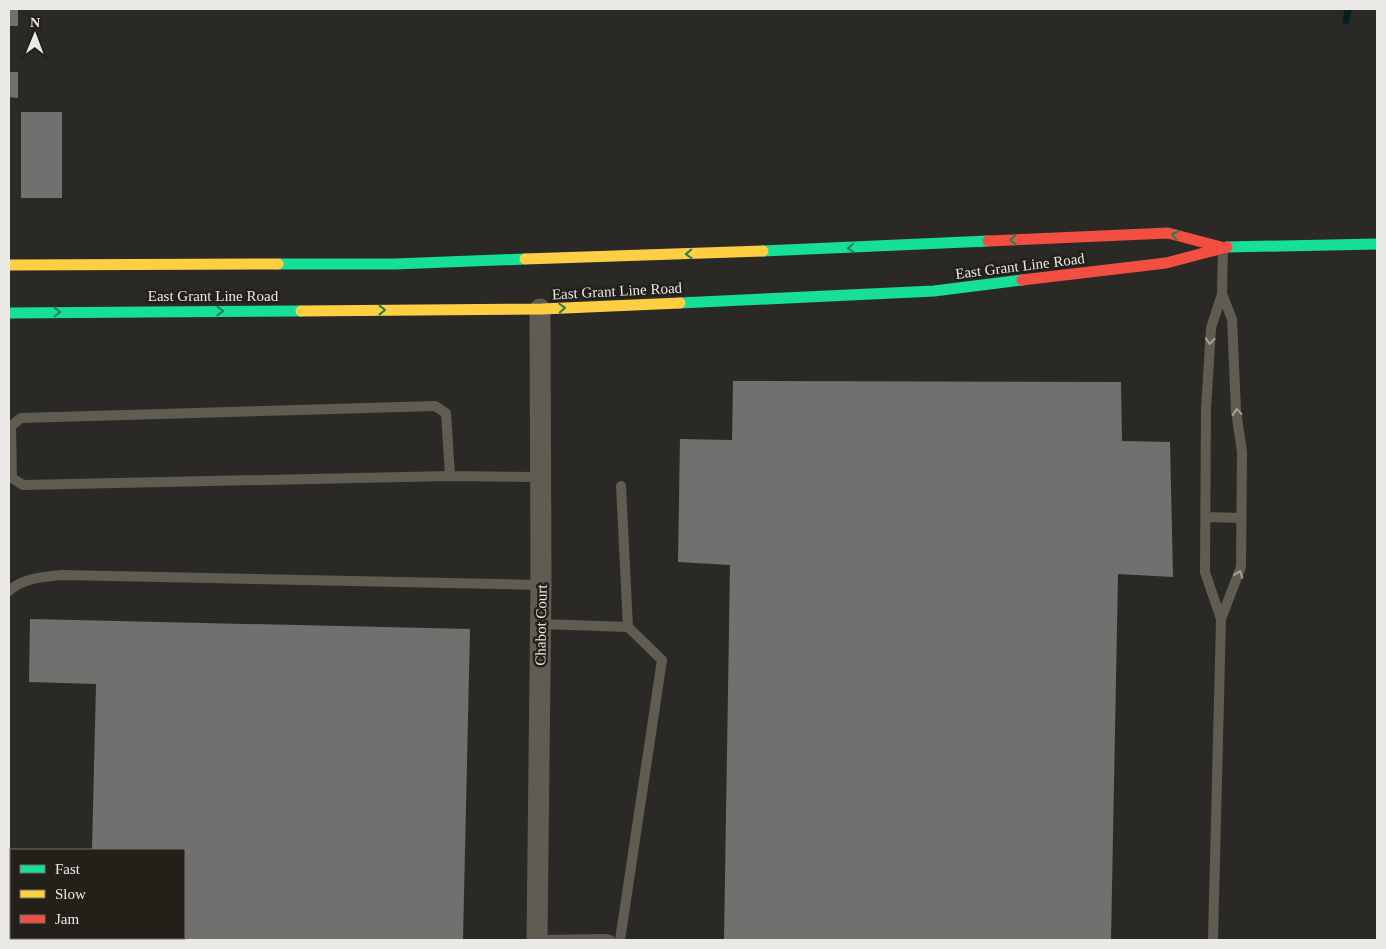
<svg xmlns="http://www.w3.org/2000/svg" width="1386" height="949" viewBox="0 0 1386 949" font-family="Georgia,serif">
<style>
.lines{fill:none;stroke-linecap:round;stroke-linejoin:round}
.stream{stroke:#061f21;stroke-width:7}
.building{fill:#72706e}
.lane{stroke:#5f5c52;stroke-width:10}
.street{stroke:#5f5c52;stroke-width:21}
.fast{stroke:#16e098;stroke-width:11}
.slow{stroke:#ffcf43;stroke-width:11}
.jam{stroke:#f24e42;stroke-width:11}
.oneway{stroke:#1c8059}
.oneway2{stroke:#a4a29c}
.labels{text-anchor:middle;stroke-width:5;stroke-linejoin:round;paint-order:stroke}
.street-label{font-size:15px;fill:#eae9e5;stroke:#23201a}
</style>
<rect width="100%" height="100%" fill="#2b2926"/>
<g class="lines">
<!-- stream -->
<path class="stream" d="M 1346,21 L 1348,9"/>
</g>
<!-- building -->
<path class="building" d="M 9,9 L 18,9 L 18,26 L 9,26 Z
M 9,72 L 18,72 L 18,98 L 9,97 Z
M 21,112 L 62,112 L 62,198 L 21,198 Z
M 733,381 L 1121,382 L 1122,441 L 1170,442 L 1173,577 L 1118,574 L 1111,940 L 724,940 L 730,565 L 678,562 L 680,439 L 732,440 Z
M 30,619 L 470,629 L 463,940 L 90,940 L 90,938 L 184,938 L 184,850 L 92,850 L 96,684 L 29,682 Z"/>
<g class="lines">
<!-- lane -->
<path class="lane" d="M 450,476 L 446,413 L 435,406 L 21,418 L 11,426 L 12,478 L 23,485 L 450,476 L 541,477
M 1206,517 L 1241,518
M 9,591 C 22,578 44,577 62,575 L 541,585
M 1221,619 L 1241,567 L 1242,452 L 1236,411 L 1232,319 L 1222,294
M 541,624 L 628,627 L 621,486
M 541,940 L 604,939 L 610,940
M 620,940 L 662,660 L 628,627
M 1213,940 L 1221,619 L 1205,572 L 1206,409 L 1211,328 L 1222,294 L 1223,248"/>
<!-- street -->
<path class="street" d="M 537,940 L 541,585 L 540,309"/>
<!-- fast -->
<path class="fast" d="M 1227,247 L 1377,244
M 763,251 L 988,241
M 278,264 L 395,264 L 525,259
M 680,303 L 934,291 L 1022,280
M 9,313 L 301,311"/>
<!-- slow -->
<path class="slow" d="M 525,259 L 763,251
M 9,265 L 278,264
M 301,311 L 542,309 L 680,303"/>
<!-- jam -->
<path class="jam" d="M 988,241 L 1168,233 L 1221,247
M 1022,280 L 1166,263 L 1227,247"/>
</g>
<!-- one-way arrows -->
<defs><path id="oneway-chevron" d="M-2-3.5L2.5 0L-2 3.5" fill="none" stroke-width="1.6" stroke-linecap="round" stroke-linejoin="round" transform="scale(1.25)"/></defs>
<g class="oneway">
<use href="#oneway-chevron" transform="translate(1175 235) rotate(-166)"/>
<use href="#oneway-chevron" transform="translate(1013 240) rotate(177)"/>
<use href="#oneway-chevron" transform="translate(851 248) rotate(177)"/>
<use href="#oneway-chevron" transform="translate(689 254) rotate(178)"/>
<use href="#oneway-chevron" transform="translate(562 308) rotate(-3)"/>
<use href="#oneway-chevron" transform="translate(382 310)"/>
<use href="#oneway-chevron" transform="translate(220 311)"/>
<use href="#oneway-chevron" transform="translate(57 312)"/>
</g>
<g class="oneway2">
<use href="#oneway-chevron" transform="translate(1210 341) rotate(94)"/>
<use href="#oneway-chevron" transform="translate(1237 412) rotate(-95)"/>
<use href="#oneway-chevron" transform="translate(1239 574) rotate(-70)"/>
</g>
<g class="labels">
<!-- street labels -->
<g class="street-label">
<text transform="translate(1020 266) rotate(-7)" y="5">East Grant Line Road</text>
<text transform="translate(617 291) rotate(-3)" y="5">East Grant Line Road</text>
<text x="213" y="301">East Grant Line Road</text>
<text transform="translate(541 625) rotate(-89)" y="5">Chabot Court</text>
</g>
</g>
<!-- border -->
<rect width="1386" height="949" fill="none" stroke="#eae9e5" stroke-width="20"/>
<!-- legend -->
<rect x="10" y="849" width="175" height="90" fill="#23201a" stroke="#73706b"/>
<rect x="20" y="865" width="25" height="8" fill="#16e098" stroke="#73706b"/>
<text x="55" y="874" font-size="15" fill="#eae9e5">Fast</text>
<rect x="20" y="890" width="25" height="8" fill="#ffcf43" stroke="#73706b"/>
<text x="55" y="899" font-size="15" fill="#eae9e5">Slow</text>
<rect x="20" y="915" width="25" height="8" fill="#f24e42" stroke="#73706b"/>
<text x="55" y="924" font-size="15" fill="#eae9e5">Jam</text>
<!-- north arrow -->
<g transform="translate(35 35) rotate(1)" stroke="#23201a" stroke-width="4" paint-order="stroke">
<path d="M0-4L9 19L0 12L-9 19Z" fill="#eae9e5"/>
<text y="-8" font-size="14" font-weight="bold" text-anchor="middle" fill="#eae9e5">N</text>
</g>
</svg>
